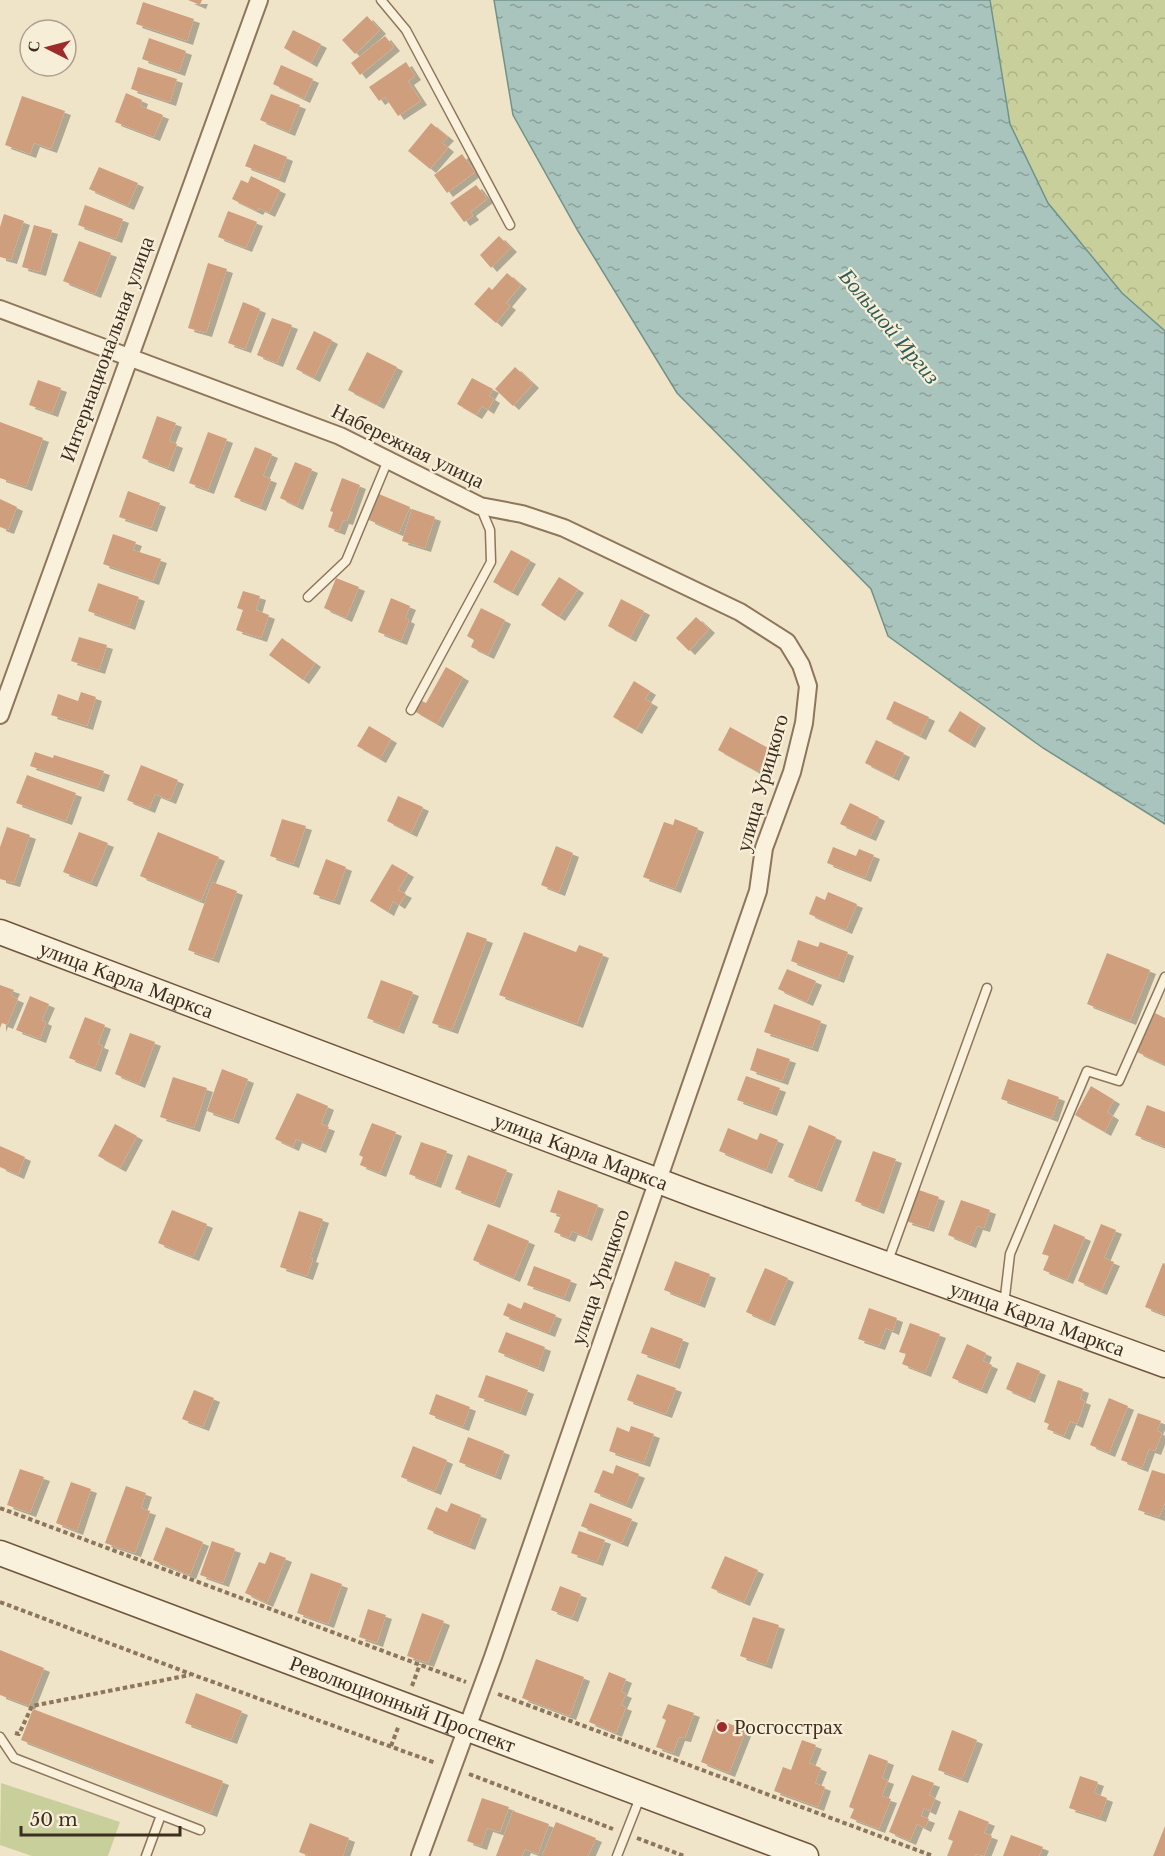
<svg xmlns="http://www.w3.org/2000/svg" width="1165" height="1856" viewBox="0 0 1165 1856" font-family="'Libre Baskerville',serif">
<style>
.forest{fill:url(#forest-crowns)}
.green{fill:#c9cf9b}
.water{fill:url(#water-ripples);stroke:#6f938a;stroke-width:1.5}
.building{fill:#cf9f7d;filter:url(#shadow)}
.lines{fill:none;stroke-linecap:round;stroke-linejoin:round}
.lane-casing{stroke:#8d765c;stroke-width:11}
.street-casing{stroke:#8d765c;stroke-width:20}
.secondary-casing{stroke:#6f573f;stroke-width:27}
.path{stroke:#8d765c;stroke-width:4;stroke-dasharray:4.5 3;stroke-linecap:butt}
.lane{stroke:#faf1dc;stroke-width:8}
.street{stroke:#faf1dc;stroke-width:16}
.secondary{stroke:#faf1dc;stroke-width:24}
.poi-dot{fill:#9e2a2b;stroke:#f7eed8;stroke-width:2}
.labels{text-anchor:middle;stroke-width:4.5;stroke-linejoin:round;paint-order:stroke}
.street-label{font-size:21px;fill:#3d2e20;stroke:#f7eed8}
.poi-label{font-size:21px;fill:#3d2e20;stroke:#f7eed8;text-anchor:start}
.water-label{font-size:22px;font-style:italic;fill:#2f5d5a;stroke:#f7eed8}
</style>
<defs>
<pattern id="forest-crowns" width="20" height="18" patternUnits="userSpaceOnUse" patternTransform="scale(1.5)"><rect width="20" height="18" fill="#c9cf9b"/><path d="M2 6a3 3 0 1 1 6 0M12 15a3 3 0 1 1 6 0" fill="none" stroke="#aeb285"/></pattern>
<pattern id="water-ripples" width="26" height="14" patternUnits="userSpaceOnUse" patternTransform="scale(1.5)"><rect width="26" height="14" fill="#a9c4bc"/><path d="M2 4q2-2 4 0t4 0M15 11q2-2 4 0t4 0" fill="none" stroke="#8ba098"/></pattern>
<filter id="shadow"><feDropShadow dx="6" dy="4" stdDeviation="0" flood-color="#0004"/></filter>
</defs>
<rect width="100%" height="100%" fill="#f0e4c8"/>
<!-- forest -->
<path class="forest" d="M 990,0 L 1165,0 L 1165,331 L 1122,293 L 1048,203 L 1010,124 Z"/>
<!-- green -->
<path class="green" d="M 1,1783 L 120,1822 L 108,1856 L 32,1856 L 0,1845 Z"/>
<!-- water -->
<path class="water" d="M 494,0 L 990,0 L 1010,124 L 1048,203 L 1122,293 L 1165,331 L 1165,824 L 1043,748 L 888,636 L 871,589 L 677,393 L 578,231 L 513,115 Z"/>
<!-- building -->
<path class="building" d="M 188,0 L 202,0 L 200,5 Z
M 143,2 L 194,19 L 187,41 L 136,24 Z
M 367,16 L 380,30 L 355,54 L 342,40 Z
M 293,30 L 321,44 L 311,63 L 284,48 Z
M 385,36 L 394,47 L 360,75 L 351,63 Z
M 149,38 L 186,51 L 179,72 L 142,59 Z
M 406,62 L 415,76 L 408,81 L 421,101 L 398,116 L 385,97 L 379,101 L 369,87 Z
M 281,65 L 313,79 L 304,99 L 273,84 Z
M 138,67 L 177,79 L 170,102 L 131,89 Z
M 126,93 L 142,100 L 140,106 L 163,115 L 154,137 L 115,122 Z
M 271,94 L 300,105 L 289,132 L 260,120 Z
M 22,96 L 65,111 L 51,149 L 34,143 L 30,154 L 5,145 Z
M 431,123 L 448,137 L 442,143 L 448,148 L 430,169 L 408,151 Z
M 254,144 L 287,157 L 279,179 L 245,166 Z
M 462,154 L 475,172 L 447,193 L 434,175 Z
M 99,167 L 138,183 L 128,206 L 89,189 Z
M 251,176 L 280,190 L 269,213 L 259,208 L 257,211 L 232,199 L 241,180 L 248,183 Z
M 476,185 L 487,199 L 470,212 L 473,216 L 464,222 L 450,203 Z
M 85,205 L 123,219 L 116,239 L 78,225 Z
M 228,211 L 257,222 L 246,248 L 218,237 Z
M 4,214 L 24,221 L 11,260 L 0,257 L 0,227 Z
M 34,225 L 52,230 L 40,272 L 22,267 Z
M 499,236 L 511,248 L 491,268 L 480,255 Z
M 79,241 L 111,253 L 95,294 L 63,281 Z
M 208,263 L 227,269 L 206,333 L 188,328 Z
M 507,273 L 521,285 L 506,303 L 510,306 L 496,323 L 474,304 L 489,287 L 492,290 Z
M 243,302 L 260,309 L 245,349 L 228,343 Z
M 272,318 L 292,325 L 277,363 L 257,355 Z
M 314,331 L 332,340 L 314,378 L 296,369 Z
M 367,352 L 397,367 L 378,405 L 348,390 Z
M 515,367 L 533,384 L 513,406 L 495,389 Z
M 472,378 L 493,389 L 489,396 L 494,399 L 488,410 L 482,406 L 476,415 L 457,404 Z
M 38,380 L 61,388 L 52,413 L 29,405 Z
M 157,416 L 176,423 L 169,441 L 177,444 L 168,468 L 142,458 Z
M 0,422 L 43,438 L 26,487 L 0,478 Z
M 208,432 L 227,439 L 208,490 L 189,483 Z
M 255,447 L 272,454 L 263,476 L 271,479 L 260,507 L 234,497 Z
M 295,462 L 312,469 L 297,506 L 280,498 Z
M 342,478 L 360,485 L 347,521 L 343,520 L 339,531 L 328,527 L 333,512 L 330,511 Z
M 128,491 L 160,503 L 151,528 L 119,517 Z
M 379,494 L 410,507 L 399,533 L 369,520 Z
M 0,499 L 17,507 L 8,530 L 0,527 Z
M 412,509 L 435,517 L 425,548 L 402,541 Z
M 113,534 L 136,542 L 133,550 L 161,559 L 153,581 L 103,564 Z
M 511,550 L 530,560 L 512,592 L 493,582 Z
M 559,577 L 578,589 L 559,617 L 541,605 Z
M 336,578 L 359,587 L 346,618 L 324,608 Z
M 98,583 L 139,597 L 129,626 L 88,611 Z
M 243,591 L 260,596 L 256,610 L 269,615 L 261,638 L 236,630 L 243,610 L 237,608 Z
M 391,598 L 410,606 L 405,618 L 409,620 L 401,641 L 378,632 Z
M 621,599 L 644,611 L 630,638 L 608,626 Z
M 481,608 L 505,620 L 488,655 L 471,647 L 474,640 L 467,636 Z
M 696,617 L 709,629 L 689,651 L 676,638 Z
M 79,637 L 107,645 L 99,670 L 71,661 Z
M 282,638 L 315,663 L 303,680 L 269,655 Z
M 446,667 L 463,677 L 437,724 L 414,711 L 420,700 L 426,703 Z
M 634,681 L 650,691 L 645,699 L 652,703 L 636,730 L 613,717 Z
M 81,692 L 96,697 L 87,726 L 51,715 L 58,694 L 78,701 Z
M 894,701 L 929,717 L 920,736 L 886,719 Z
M 960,711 L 980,724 L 969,744 L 948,731 Z
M 369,726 L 391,739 L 380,759 L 357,746 Z
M 730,727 L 770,749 L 758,772 L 718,750 Z
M 876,740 L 904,753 L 893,777 L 865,763 Z
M 35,752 L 53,758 L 54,755 L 104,771 L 98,788 L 30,766 Z
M 141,765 L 178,780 L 170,800 L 155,794 L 149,809 L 127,800 Z
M 27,775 L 76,793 L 66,821 L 16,803 Z
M 398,796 L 423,807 L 411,833 L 387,821 Z
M 850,803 L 879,817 L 870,837 L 840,824 Z
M 282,819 L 306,826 L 293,864 L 270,856 Z
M 675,819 L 698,828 L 675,889 L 643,877 L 664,822 L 673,825 Z
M 7,827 L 30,835 L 14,883 L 0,879 L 0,847 Z
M 79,832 L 108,843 L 91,883 L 63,872 Z
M 158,832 L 219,857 L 201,901 L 140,876 Z
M 556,846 L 573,853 L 559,892 L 541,885 Z
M 833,847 L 856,856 L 859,849 L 874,855 L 865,878 L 827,863 Z
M 326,859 L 346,867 L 334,901 L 313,894 Z
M 392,864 L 408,873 L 398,890 L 406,894 L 399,905 L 393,901 L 388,912 L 370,901 Z
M 212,882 L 237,891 L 213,959 L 188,950 Z
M 828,892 L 857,904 L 846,930 L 809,914 L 816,896 L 825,900 Z
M 467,932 L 487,939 L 452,1030 L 432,1023 Z
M 524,932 L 576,952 L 579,945 L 603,954 L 577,1024 L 499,995 Z
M 798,940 L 818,947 L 820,942 L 848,952 L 838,979 L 791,961 Z
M 1107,953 L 1150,970 L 1130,1021 L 1087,1004 Z
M 787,969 L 816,981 L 807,1002 L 778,989 Z
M 381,980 L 413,992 L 398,1030 L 367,1018 Z
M 0,985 L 14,990 L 11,996 L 18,999 L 7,1025 L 2,1023 L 0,1028 Z
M 30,996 L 49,1004 L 42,1020 L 46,1022 L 40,1039 L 16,1030 Z
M 774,1004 L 821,1021 L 812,1048 L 764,1032 Z
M 1155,1013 L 1165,1018 L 1165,1065 L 1137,1052 Z
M 85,1017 L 105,1025 L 98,1044 L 103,1046 L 95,1068 L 69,1058 Z
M 130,1033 L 155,1042 L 139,1084 L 115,1074 Z
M 757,1048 L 790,1059 L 782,1081 L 750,1070 Z
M 222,1069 L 248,1079 L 233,1120 L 207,1111 Z
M 746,1076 L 780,1088 L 771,1112 L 737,1100 Z
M 173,1077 L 207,1088 L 194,1128 L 160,1117 Z
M 1008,1079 L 1059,1097 L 1052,1118 L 1001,1099 Z
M 1091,1086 L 1114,1100 L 1107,1112 L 1113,1116 L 1105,1132 L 1075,1115 Z
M 297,1093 L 328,1106 L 321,1124 L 329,1127 L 320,1149 L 296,1139 L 293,1147 L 275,1139 Z
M 1147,1105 L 1165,1112 L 1165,1147 L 1135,1135 Z
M 372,1123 L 396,1132 L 380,1173 L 360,1165 L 363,1157 L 359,1155 Z
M 115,1124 L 137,1136 L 120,1168 L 98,1156 Z
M 809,1125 L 836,1137 L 816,1188 L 788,1177 Z
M 728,1128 L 757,1140 L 760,1133 L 778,1140 L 766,1170 L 719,1151 Z
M 421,1142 L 447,1151 L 435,1184 L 409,1174 Z
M 0,1146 L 25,1157 L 18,1175 L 0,1167 Z
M 873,1151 L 896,1159 L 878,1210 L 855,1201 Z
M 468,1155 L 507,1170 L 494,1204 L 455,1189 Z
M 916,1189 L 939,1197 L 928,1228 L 906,1221 Z
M 558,1190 L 598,1205 L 586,1237 L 572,1231 L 569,1238 L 554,1232 L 561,1215 L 550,1212 Z
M 961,1200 L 990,1210 L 984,1228 L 977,1226 L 970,1244 L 948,1235 Z
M 172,1210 L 207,1224 L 193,1257 L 158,1243 Z
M 299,1211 L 323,1219 L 310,1258 L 313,1259 L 307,1276 L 280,1267 Z
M 488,1224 L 529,1241 L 514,1278 L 473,1260 Z
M 1054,1224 L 1085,1237 L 1067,1280 L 1043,1270 L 1049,1256 L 1042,1254 Z
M 1101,1224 L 1116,1230 L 1104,1258 L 1114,1262 L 1101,1291 L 1078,1281 Z
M 675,1261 L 710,1274 L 699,1304 L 664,1290 Z
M 1163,1263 L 1165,1264 L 1165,1315 L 1145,1307 Z
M 534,1266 L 571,1280 L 564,1298 L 527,1285 Z
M 765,1268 L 788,1278 L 769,1322 L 746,1312 Z
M 524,1302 L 556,1315 L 549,1333 L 503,1315 L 508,1303 L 521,1309 Z
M 869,1308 L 897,1318 L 893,1331 L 886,1328 L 879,1346 L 858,1339 Z
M 910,1323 L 940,1334 L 925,1373 L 902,1364 L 906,1354 L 899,1352 Z
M 651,1327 L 683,1339 L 674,1365 L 641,1353 Z
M 506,1332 L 545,1347 L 538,1368 L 498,1352 Z
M 967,1344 L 986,1353 L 983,1361 L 992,1365 L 981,1390 L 952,1378 Z
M 1017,1362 L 1040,1371 L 1029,1399 L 1006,1389 Z
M 637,1374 L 676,1388 L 666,1414 L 627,1400 Z
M 486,1375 L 528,1390 L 520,1412 L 478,1397 Z
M 1058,1380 L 1083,1389 L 1080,1399 L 1085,1401 L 1077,1424 L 1070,1421 L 1064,1436 L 1047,1429 L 1049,1424 L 1044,1422 Z
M 194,1390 L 214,1398 L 203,1427 L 182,1419 Z
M 436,1394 L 470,1407 L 463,1427 L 429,1414 Z
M 1109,1398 L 1128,1406 L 1109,1453 L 1090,1445 Z
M 1138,1413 L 1161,1421 L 1157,1431 L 1162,1433 L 1155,1451 L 1149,1449 L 1142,1468 L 1121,1460 Z
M 631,1426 L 654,1434 L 644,1463 L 609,1451 L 617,1427 L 629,1432 Z
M 468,1437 L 504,1451 L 495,1476 L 459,1462 Z
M 413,1446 L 447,1460 L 435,1491 L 401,1477 Z
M 616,1465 L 639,1474 L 626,1505 L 594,1492 L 603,1470 L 613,1474 Z
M 20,1469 L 44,1477 L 30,1513 L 7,1505 Z
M 1152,1470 L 1165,1474 L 1165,1502 L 1159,1517 L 1138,1510 Z
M 71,1482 L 91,1489 L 77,1531 L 56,1523 Z
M 126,1486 L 146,1493 L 141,1508 L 150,1511 L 135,1553 L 105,1543 Z
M 451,1503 L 481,1515 L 469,1546 L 427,1529 L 436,1507 L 447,1512 Z
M 590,1503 L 632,1519 L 622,1543 L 581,1526 Z
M 166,1527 L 203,1542 L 190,1575 L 153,1560 Z
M 579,1531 L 605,1540 L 597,1562 L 571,1553 Z
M 212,1541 L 235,1549 L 223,1583 L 200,1575 Z
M 270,1552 L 286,1558 L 267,1603 L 245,1593 L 259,1562 L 265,1564 Z
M 725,1556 L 758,1570 L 744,1602 L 711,1588 Z
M 311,1573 L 342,1584 L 328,1624 L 297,1613 Z
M 560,1586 L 581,1594 L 572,1618 L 551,1610 Z
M 368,1609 L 386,1615 L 377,1643 L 359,1637 Z
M 422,1613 L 444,1621 L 428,1663 L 407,1656 Z
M 753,1617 L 779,1625 L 766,1665 L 740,1656 Z
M 0,1650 L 44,1668 L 29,1706 L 0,1695 Z
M 536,1659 L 584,1677 L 570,1716 L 522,1698 Z
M 609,1672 L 626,1679 L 621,1692 L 626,1694 L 621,1705 L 626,1707 L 616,1733 L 589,1722 Z
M 196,1693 L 242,1711 L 231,1740 L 185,1723 Z
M 668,1704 L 694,1713 L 685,1738 L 679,1737 L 673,1753 L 656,1747 L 666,1720 L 662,1718 Z
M 33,1709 L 223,1781 L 211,1813 L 21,1740 Z
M 717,1719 L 746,1730 L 729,1773 L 701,1762 Z
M 952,1730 L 977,1740 L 962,1779 L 938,1770 Z
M 802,1740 L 816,1745 L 809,1763 L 821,1768 L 815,1783 L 825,1787 L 818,1807 L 774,1791 L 783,1767 L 791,1770 Z
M 869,1754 L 888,1761 L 882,1778 L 888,1780 L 882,1796 L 891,1799 L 879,1829 L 850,1818 L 854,1809 L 849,1807 Z
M 912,1775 L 934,1783 L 929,1795 L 935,1798 L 930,1811 L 924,1808 L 921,1816 L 929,1819 L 925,1828 L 917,1824 L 910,1841 L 889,1832 Z
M 1080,1776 L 1098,1782 L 1094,1793 L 1107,1798 L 1100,1818 L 1069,1808 Z
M 482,1798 L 509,1807 L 500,1832 L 487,1828 L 481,1846 L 467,1841 Z
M 959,1810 L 989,1822 L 984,1833 L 992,1836 L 984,1856 L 976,1854 L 975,1856 L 947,1856 L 953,1841 L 948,1839 Z
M 513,1811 L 549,1824 L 538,1854 L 525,1849 L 522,1856 L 496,1856 Z
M 556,1822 L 596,1838 L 588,1856 L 542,1856 Z
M 310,1823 L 349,1838 L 343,1856 L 309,1856 L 299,1852 Z
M 1165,1826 L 1165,1856 L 1153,1856 Z
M 1011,1835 L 1043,1847 L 1039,1856 L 1003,1856 Z"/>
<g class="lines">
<defs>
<path id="lane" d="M 381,0 L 406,30 L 510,225
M 308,597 L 346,561 L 388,460
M 411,710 L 491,562 L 490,530 L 480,506
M 888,1261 L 987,988
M 1004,1305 L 1010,1254 L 1087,1071 L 1119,1081 L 1165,977
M 0,1737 L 14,1758 L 200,1830
M 146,1856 L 161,1815
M 617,1856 L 641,1795"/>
<path id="street" d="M 0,309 L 340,436 L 480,506 L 522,514 L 564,528 L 740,612 L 787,642 L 801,665 L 808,686 L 804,723 L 792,772 L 764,848 L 758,891 L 493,1657 L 420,1856
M 0,715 L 259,0"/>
<g id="secondary">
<path id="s1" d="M 0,932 L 698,1196 L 1165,1365"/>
<path id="s2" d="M 0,1553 L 806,1856"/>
</g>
</defs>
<!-- lane casing -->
<use href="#lane" class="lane-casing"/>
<!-- street casing -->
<use href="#street" class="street-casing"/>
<!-- secondary casing -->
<use href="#secondary" class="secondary-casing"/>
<!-- path -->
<path class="path" d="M 0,1508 L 466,1682
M 0,1602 L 191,1674 L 436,1763
M 412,1686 L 420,1664
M 498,1694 L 933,1856
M 15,1733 L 19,1734 L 32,1706 L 190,1675
M 391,1746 L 399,1725
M 469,1774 L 613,1829
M 637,1838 L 684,1856"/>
<!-- lane -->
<use href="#lane" class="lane"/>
<!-- street -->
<use href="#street" class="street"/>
<!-- secondary -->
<use href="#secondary" class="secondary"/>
</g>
<!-- markers -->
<circle class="poi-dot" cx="722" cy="1727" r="6"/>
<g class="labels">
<!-- street labels -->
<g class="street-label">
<text transform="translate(107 349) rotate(-70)" y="7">Интернациональная улица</text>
<text transform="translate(408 446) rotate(26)" y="7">Набережная улица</text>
<text transform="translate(762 783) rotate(-74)" y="7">улица Урицкого</text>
<text dy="7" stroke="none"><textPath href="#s1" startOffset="135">улица Карла Маркса</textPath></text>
<text dy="7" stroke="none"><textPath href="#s1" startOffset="621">улица Карла Маркса</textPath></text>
<text transform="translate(600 1277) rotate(-71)" y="7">улица Урицкого</text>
<text dy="7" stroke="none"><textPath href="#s1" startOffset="1107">улица Карла Маркса</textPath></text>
<text dy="7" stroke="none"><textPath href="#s2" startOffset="430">Революционный Проспект</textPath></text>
</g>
<!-- poi labels -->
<g class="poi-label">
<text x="734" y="1734">Росгосстрах</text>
</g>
<!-- water labels -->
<g class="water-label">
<text transform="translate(890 326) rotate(50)" y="8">Большой Иргиз</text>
</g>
</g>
<!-- north arrow -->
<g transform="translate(48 48) rotate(276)"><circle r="28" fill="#f7eed8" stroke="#ada18e" stroke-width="1.5"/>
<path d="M0-4.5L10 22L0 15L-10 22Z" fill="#9e2a2b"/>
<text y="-9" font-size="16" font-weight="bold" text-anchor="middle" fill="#3d2e20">С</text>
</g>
<!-- scale -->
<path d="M21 1826v9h159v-9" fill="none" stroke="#3d2e20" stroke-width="3"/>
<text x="30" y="1826" font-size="18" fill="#3d2e20" stroke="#f7eed8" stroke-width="4.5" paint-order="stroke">50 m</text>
</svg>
